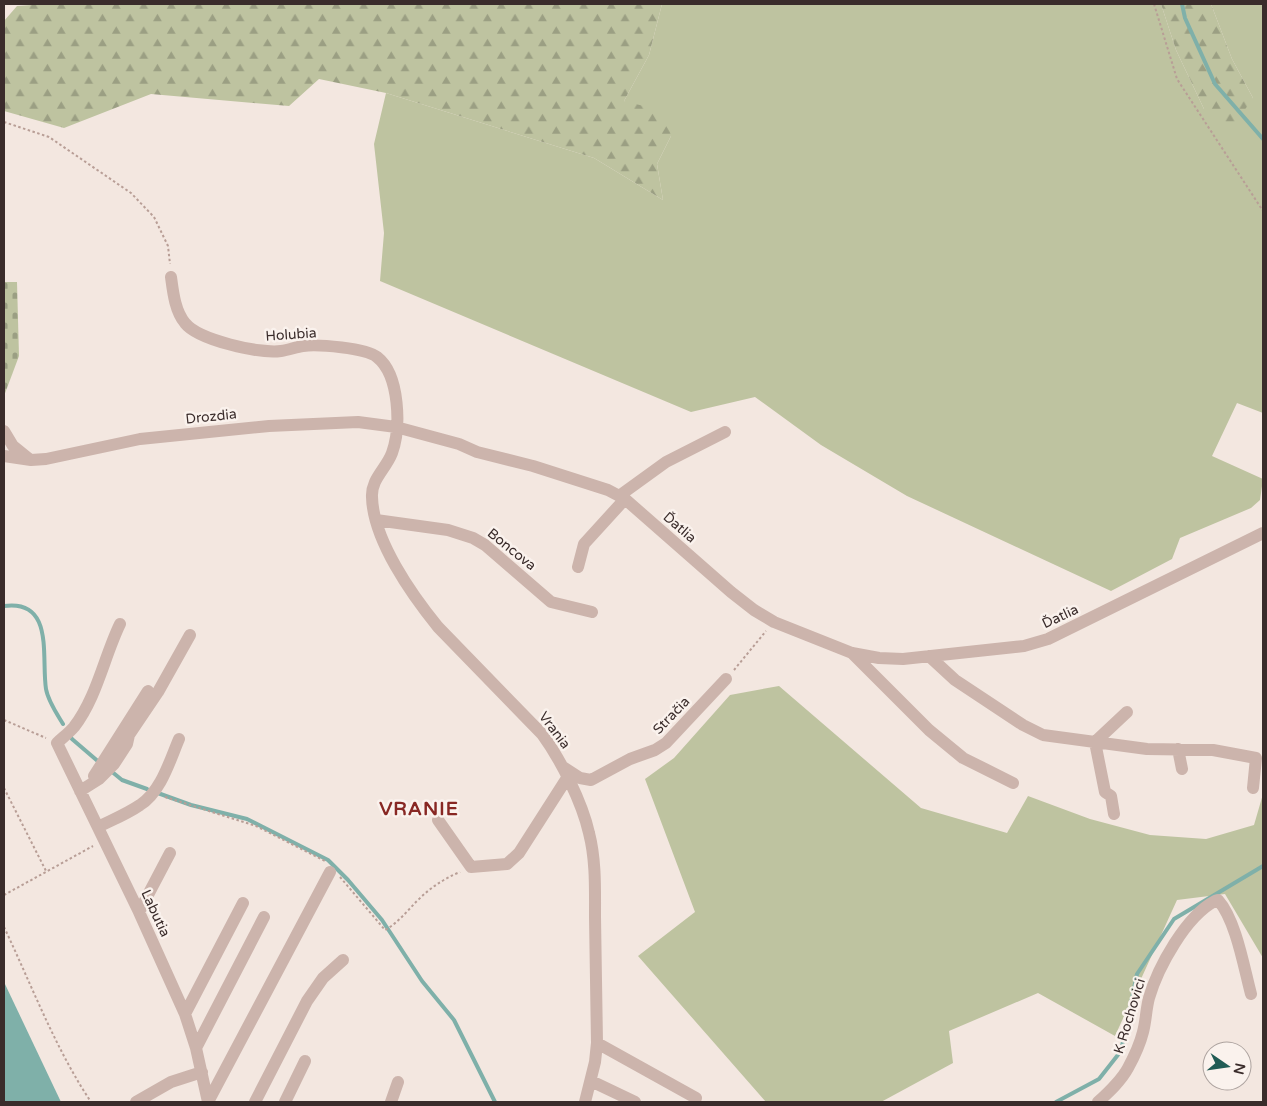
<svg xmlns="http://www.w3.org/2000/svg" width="1267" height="1106" viewBox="0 0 1267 1106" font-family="'Varela Round',sans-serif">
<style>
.green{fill:#bec3a0}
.forest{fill:url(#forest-firs)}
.cemetery{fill:url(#cemetery-stones)}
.water{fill:#7fb0a9}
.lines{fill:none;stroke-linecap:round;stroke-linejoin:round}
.stream{stroke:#7fb0a9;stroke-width:4}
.path{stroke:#b89e96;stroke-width:2;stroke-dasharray:2.5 2.5;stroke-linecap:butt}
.minor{stroke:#ccb4ac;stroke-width:12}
.labels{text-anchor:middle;stroke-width:5;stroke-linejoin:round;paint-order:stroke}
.street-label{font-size:14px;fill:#3a2c2b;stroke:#faf2ed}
.district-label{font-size:19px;font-weight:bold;letter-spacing:1px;fill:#882824;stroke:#faf2ed}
</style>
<defs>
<pattern id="forest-firs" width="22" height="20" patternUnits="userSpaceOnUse" patternTransform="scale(1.25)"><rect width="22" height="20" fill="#bec3a0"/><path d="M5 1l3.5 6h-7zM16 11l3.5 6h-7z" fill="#9b9f83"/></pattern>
<pattern id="cemetery-stones" width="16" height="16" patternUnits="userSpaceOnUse" patternTransform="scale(1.25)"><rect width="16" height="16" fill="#bec3a0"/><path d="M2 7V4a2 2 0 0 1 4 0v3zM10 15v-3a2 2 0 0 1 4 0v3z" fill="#9b9f83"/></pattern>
</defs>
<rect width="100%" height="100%" fill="#f3e7e0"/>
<!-- green -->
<path class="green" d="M 662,4 L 1161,4 L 1176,50 L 1204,109 L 1253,98 L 1232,59 L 1211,4 L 1263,4 L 1263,413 L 1237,403 L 1212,456 L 1263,479 L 1260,500 L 1251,508 L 1180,538 L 1172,559 L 1111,591 L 907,496 L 821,445 L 755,397 L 691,412 L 380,281 L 384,233 L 374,144 L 386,93 L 594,158 L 663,200 L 657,164 L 671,136 L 624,101 L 649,55 Z
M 779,686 L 921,808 L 1007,833 L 1028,796 L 1090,819 L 1150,835 L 1206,839 L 1254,825 L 1263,794 L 1263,958 L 1225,894 L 1177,900 L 1115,1036 L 1038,993 L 949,1031 L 953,1063 L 881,1102 L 766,1102 L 638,956 L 695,912 L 645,779 L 674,758 L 730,695 Z"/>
<!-- forest -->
<path class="forest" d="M 46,4 L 662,4 L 649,55 L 624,101 L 667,112 L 671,136 L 657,164 L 663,200 L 594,158 L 386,93 L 319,79 L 289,106 L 151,94 L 64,128 L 4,111 L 4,21 L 17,6 Z
M 1161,4 L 1211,4 L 1232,59 L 1253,98 L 1232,128 L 1204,109 L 1176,50 Z"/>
<!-- cemetery -->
<path class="cemetery" d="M 4,282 L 17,282 L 19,356 L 4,396 Z"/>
<!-- water -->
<path class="water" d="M 4,982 L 61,1102 L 4,1102 Z"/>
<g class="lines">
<!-- stream -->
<path class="stream" d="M 1182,4 L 1185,18 L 1215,84 L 1263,139
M 4,606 C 55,599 41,658 46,689 C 48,701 57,714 63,724
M 69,734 L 72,739 L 100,763
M 111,771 L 122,780 L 147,789
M 155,792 L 191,805 L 247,819 L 328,860 L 348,880 L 382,920 L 422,981 L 454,1020 L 495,1102
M 1056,1102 L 1099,1079 L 1121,1051 L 1137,974 L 1174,919 L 1263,866"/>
<!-- path -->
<path class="path" d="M 1154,4 L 1177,79 L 1263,211
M 4,122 L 49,137 L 131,193 L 154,217 L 168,246 L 170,264
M 734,670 L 766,631
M 4,720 L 46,738
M 4,788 L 46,871
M 165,797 L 256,826 L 325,861
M 340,877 L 385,930 C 398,923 407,911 417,901 C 430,888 443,879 460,872
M 4,895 L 93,846
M 4,927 C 32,986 55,1048 91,1102"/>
<!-- minor -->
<path class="minor" d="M 171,277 C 173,292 175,311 185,323 C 198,340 260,354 281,351 C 289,350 296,347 303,346 C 318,344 366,348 377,357 C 400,375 401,428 392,453 C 386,469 371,479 372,497 C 373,540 412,595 438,627 L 542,734 C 561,760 582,802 589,833 C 596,860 595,889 595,917 C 596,959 596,1001 597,1043 L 595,1062 L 585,1102
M 4,431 L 13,446 L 29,459
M 4,456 L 31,460 L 46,459 L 140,439 L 269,426 L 358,422 L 396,427 L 459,444 L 477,452 L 533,466 L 608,490 L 625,499 L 731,592 L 754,610 L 774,622 L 852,653 L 879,658 L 903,659 L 1024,646 L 1048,639 L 1263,533
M 619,496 L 666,462 L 725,432
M 376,520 L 448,530 L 473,538 L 485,545 L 551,602 L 592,612
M 578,567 L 584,544 L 625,499
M 120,624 C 104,657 97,697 74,727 C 69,733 62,738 57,743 L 139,912 L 185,1014 L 196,1048 L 208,1102
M 852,653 L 929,730 L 963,758 L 1013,783
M 929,656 L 955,680 L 1023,725 L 1043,735 L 1147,749 L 1213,750 L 1256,758 L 1253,788
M 1178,749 L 1182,769
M 563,767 L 580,778 L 591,780 L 630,759 L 655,750 L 666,743 L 726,679
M 94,776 L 148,691
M 80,791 L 99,779 L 114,764 L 127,744 L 129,735 L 158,692 L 190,635
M 1114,814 L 1111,796 L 1105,792 L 1095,742 L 1127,712
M 438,820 L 471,867 L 507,864 L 519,853 L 567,778
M 98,827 C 112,820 127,814 140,805 C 161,792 170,760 179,739
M 139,912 L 170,853
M 185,1014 L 243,903
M 597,1043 L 696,1098
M 196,1048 L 264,917
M 591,1081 L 635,1102
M 136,1102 L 171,1082 L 202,1072
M 208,1102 L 330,872
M 255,1102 L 307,1001 L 323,978 L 343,960
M 285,1102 L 305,1061
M 391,1102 L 398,1082
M 1098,1102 C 1109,1092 1121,1081 1128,1068 C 1134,1057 1140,1044 1143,1032 C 1146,1021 1146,1009 1149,998 C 1158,967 1186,916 1215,901 L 1218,900 C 1236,920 1244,968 1251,994"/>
</g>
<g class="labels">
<!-- street labels -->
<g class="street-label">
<text transform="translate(291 334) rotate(-4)" y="5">Holubia</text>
<text transform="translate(211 416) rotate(-6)" y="5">Drozdia</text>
<text transform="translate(680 527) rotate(41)" y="5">Ďatlia</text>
<text transform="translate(512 549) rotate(39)" y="5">Boncova</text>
<text transform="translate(1060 616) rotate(-25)" y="5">Ďatlia</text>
<text transform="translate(671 715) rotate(-46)" y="5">Stračia</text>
<text transform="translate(555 730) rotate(53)" y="5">Vrania</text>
<text transform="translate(156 913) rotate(65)" y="5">Labutia</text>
<text transform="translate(1129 1016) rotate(-73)" y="5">K Rochovici</text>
</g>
<!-- district labels -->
<g class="district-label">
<text x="419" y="815">VRANIE</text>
</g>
</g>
<!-- border -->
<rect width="1267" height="1106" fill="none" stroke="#3a2c2b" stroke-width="10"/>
<!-- north arrow -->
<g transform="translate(1227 1066) rotate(103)"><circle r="24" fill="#faf2ed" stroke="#ada39f"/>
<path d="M0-4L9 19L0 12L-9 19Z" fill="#205b54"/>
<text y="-8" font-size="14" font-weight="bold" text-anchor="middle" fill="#3a2c2b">N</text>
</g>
</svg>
